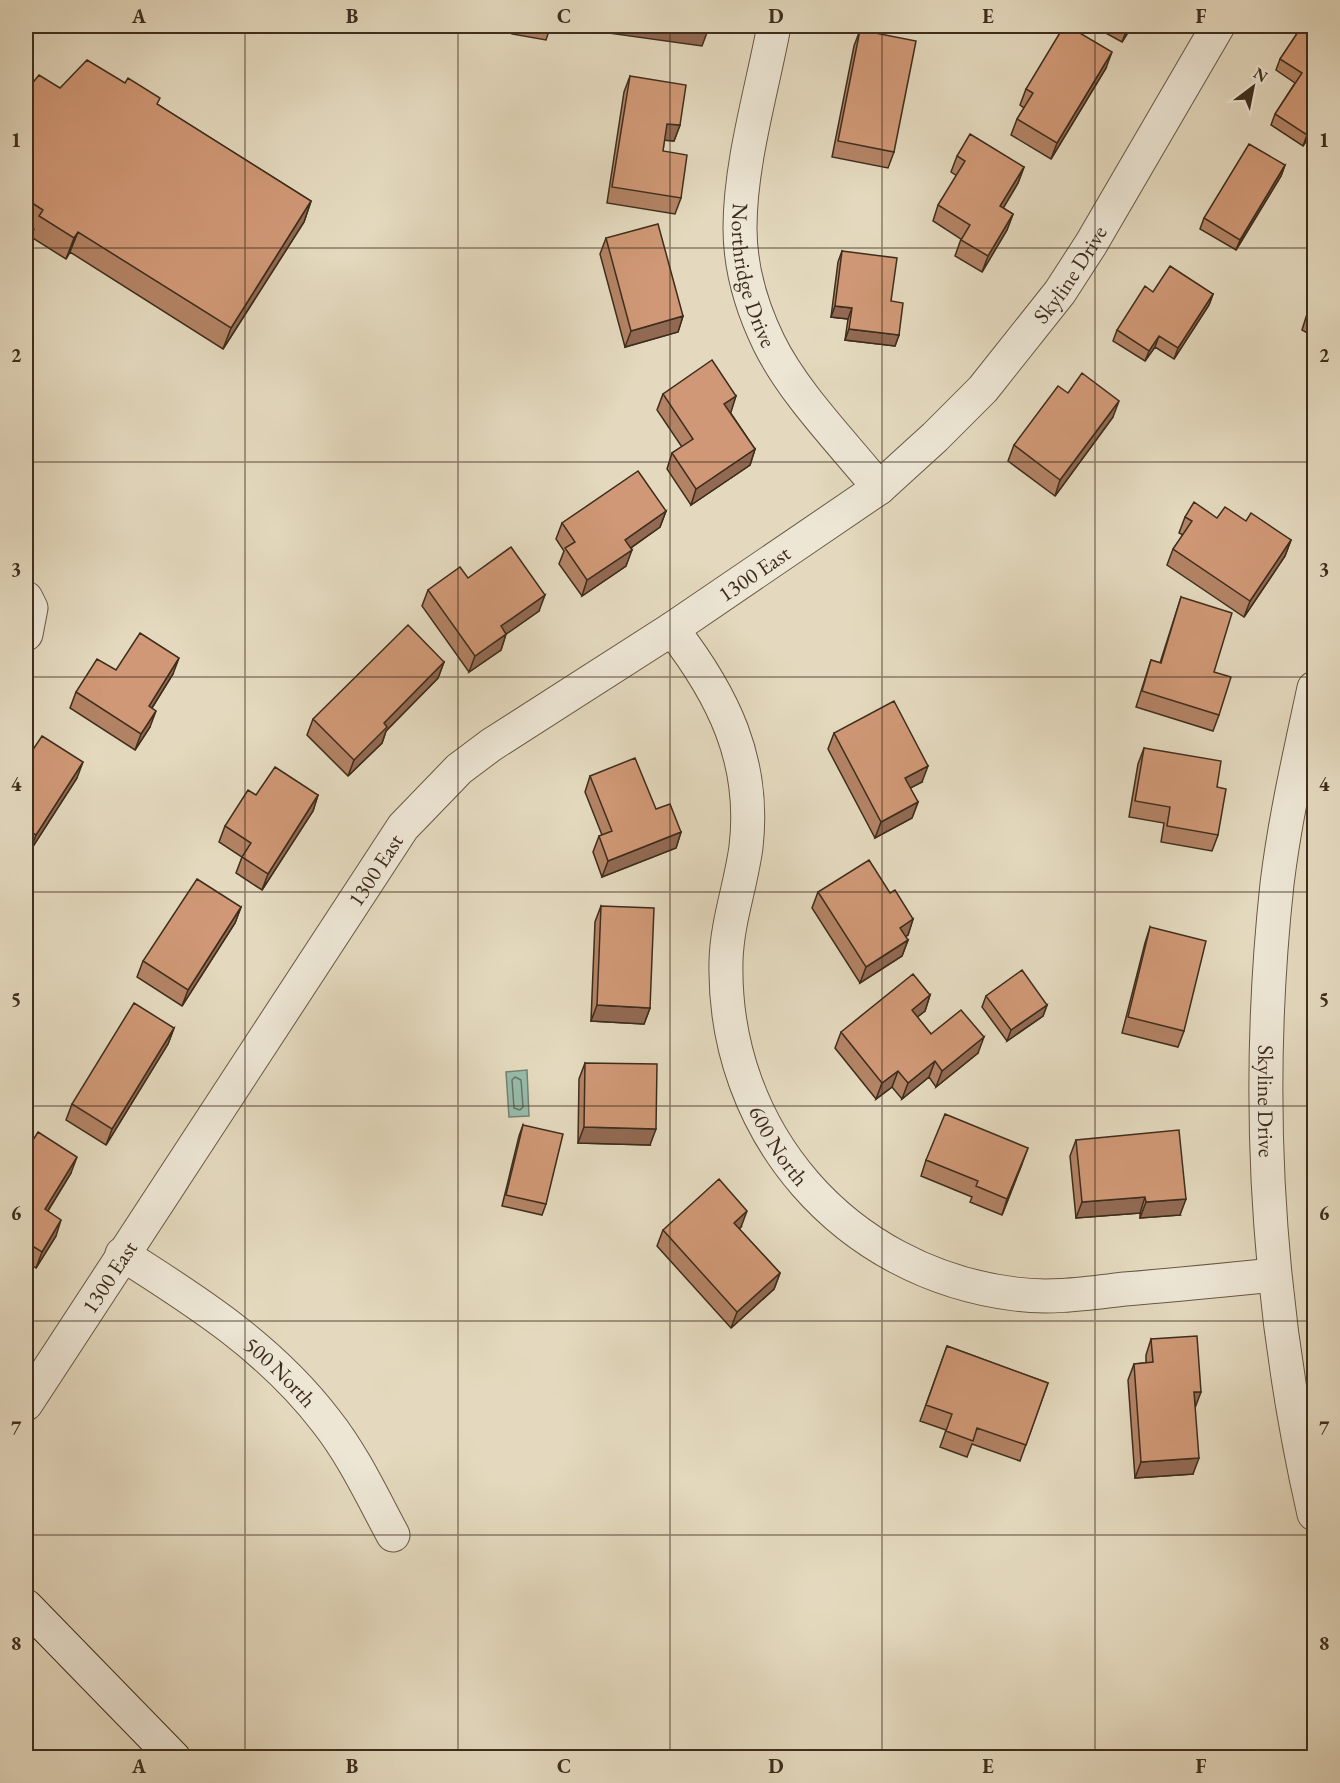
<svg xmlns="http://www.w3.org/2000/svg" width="1340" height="1783" viewBox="0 0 1340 1783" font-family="'EB Garamond',serif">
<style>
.water{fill:#97bbab;stroke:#738272;stroke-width:1.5}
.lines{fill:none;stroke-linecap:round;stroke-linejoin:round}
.shore{stroke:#6a7464;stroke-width:1.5}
.street-casing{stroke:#685844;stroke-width:35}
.secondary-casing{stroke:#3e2d1c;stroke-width:35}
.street{stroke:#ede6d5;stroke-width:33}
.secondary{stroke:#ede6d5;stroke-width:33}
.wall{fill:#b38365;stroke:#3e2d1c;stroke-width:1.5}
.shaded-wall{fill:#926a53;stroke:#3e2d1c;stroke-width:1.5}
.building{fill:#d09876;stroke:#3e2d1c;stroke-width:1.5}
.grid{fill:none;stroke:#3e2d1c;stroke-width:1.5;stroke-opacity:0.55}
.labels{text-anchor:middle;stroke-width:4.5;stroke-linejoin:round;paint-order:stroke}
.street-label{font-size:22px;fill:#3e2d1c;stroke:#ede6d5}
.neatline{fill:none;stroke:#3e2d1c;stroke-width:2}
.grid-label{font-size:20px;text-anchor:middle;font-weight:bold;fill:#3e2d1c}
</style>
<rect width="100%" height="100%" fill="#e4d9be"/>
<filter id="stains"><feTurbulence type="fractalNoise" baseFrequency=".00333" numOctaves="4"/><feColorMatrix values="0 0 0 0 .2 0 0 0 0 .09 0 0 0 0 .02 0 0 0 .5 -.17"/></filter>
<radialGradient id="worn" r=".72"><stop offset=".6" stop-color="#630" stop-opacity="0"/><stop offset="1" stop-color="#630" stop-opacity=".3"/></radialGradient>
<!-- water -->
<path class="water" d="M 527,1070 L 529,1116 L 509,1117 L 506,1072 Z"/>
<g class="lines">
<!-- shore -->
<path class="shore" d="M 515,1077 L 521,1080 L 523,1107 L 520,1110 L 514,1108 L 512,1080 Z"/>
<defs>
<g id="street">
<path id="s1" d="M 774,26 C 762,90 740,163 740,228 C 740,267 752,308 769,343 C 794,394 843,443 879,488"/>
<path d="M 26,598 L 31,608 L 26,634"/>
<path id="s2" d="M 672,629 C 723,695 756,761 746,847 C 741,885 727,922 726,961 C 722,1132 845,1273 1015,1294 C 1052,1299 1089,1293 1125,1289 C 1175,1285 1224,1280 1274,1275"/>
<path id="s3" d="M 1314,688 C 1300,753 1285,818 1277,884 C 1254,1096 1267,1307 1314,1514"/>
<path id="s4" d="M 122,1254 C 198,1302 271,1349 326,1421 C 353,1455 372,1496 393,1535"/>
<path id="s5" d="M 26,1404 L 403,827 L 459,769 L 491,745 L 672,629 L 879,488 L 935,437 L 983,389 L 1060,292 L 1091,244 L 1218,26"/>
</g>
<path id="secondary" d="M 26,1606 L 174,1758"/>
</defs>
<!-- street casing -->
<use href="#street" class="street-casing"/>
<!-- secondary casing -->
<use href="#secondary" class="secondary-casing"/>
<!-- street -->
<use href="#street" class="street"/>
<!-- secondary -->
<use href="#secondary" class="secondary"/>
</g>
<!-- wall -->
<path class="wall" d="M 514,26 L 571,26 L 568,32 L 550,28 L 546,40 L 512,34 Z
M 1093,26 L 1132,26 L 1122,42 Z
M 1300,29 L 1314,128 L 1303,146 L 1271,125 L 1275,114 L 1295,83 L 1276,70 L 1280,59 Z
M 860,30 L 894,152 L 888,168 L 832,157 L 854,46 Z
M 1106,68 L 1051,159 L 1011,135 L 1017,119 L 1024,108 L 1020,105 L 1026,89 Z
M 630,76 L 680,125 L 674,141 L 664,140 L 663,151 L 681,198 L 675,214 L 607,203 L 624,92 Z
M 60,88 L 158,105 L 311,201 L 304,222 L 223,349 L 70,252 L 66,259 L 31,237 L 34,229 L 26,224 L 26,91 Z
M 957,156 L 1024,167 L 1018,183 L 1003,208 L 1013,214 L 1007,230 L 982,272 L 955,256 L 961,239 L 933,221 L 938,205 L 957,176 L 951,172 Z
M 1285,165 L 1281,176 L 1236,250 L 1200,229 L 1204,218 Z
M 606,238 L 683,316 L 678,332 L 625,347 L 600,254 Z
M 842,251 L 891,301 L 899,335 L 895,346 L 845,340 L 848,319 L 831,317 L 838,262 Z
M 1213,294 L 1209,305 L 1174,359 L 1155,347 L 1145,361 L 1113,341 L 1117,330 Z
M 1314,300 L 1314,337 L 1302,330 L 1307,314 Z
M 1068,393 L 1113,417 L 1055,496 L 1008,461 L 1014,445 Z
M 663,394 L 730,412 L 755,449 L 750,465 L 691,505 L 667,469 L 672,453 L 682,447 L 657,410 Z
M 666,511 L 660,527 L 631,548 L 626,566 L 582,596 L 559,564 L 564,551 L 556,539 L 562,523 Z
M 1185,517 L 1217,518 L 1246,521 L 1291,540 L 1285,556 L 1244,617 L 1167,565 L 1173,549 L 1183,535 L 1179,533 Z
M 468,578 L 539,611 L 506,634 L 501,650 L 469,672 L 422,606 L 428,590 Z
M 1181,597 L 1214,672 L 1219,715 L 1213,731 L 1136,707 L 1151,660 L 1160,663 Z
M 444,662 L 438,678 L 386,731 L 382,743 L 348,776 L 307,735 L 313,719 Z
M 116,670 L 173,674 L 152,708 L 150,727 L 135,750 L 70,708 L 76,692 Z
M 834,733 L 922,782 L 910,788 L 918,802 L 912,818 L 875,838 L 828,749 Z
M 1144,748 L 1217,787 L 1218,835 L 1212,851 L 1161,842 L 1164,823 L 1129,817 L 1138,764 Z
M 26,760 L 77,778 L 30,851 L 26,848 Z
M 590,776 L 656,809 L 681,832 L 676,848 L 602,877 L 593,852 L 599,836 L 602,835 L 585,792 Z
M 256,795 L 318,795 L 313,811 L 262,890 L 236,873 L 242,857 L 219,842 L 225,826 Z
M 818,892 L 890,893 L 913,919 L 908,935 L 905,937 L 908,940 L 902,956 L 860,983 L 812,908 Z
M 601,906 L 650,1008 L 644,1024 L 591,1021 L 595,922 Z
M 241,907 L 235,923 L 182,1006 L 137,977 L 143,961 Z
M 1150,927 L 1184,1031 L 1178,1047 L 1122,1033 L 1145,943 Z
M 930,995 L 925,1011 L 917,1017 L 931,1034 L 978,1053 L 936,1087 L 929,1077 L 902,1099 L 892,1087 L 876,1099 L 835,1048 L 841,1032 Z
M 986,996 L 1047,1005 L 1043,1016 L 1007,1041 L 982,1007 Z
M 174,1028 L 168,1044 L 106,1145 L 66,1120 L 72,1104 Z
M 585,1063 L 650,1145 L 578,1143 L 579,1079 Z
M 523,1125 L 546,1204 L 542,1215 L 502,1206 L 519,1136 Z
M 1076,1140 L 1180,1215 L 1140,1218 L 1140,1213 L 1076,1218 L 1070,1156 Z
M 26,1151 L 71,1173 L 48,1211 L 56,1236 L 36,1268 L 26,1261 Z
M 926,1160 L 1022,1164 L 1002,1215 L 970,1202 L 972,1197 L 921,1176 Z
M 741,1227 L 739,1229 L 780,1273 L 774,1289 L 731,1328 L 657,1246 L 663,1230 Z
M 1151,1339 L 1195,1407 L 1193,1474 L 1135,1478 L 1128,1380 L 1134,1364 L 1146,1363 L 1146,1355 Z
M 947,1346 L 1048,1383 L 1020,1461 L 972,1444 L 967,1457 L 940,1447 L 946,1430 L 920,1421 Z"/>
<!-- shaded-wall -->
<path class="shaded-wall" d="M 610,26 L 673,26 L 708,30 L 702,46 L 608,33 Z
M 1128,26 L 1132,26 L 1122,42 Z
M 1112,52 L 1106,68 L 1051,159 L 1057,143 Z
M 1314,123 L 1314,128 L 1303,146 L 1307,135 Z
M 667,124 L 680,125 L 674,141 L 661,140 Z
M 1285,165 L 1281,176 L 1236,250 L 1240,240 Z
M 1024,167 L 1018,183 L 995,222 L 1000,206 Z
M 311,201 L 304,222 L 223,349 L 231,328 Z
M 1013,214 L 1007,230 L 982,272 L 988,256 Z
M 78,232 L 70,252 L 66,259 L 74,238 Z
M 1213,294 L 1209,305 L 1174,359 L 1178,348 Z
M 835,306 L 852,308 L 848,319 L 831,317 Z
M 683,316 L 678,332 L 625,347 L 631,331 Z
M 849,329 L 899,335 L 895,346 L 845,340 Z
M 1159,336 L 1155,347 L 1145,361 L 1149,351 Z
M 736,396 L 731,412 L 719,420 L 724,404 Z
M 1119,401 L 1113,417 L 1055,496 L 1060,480 Z
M 755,449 L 750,465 L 691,505 L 696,489 Z
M 666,511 L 660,527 L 619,556 L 625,540 Z
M 1291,540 L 1285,556 L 1244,617 L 1250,601 Z
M 632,550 L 626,566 L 582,596 L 587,580 Z
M 545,595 L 539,611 L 495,642 L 501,626 Z
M 506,634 L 501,650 L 469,672 L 475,656 Z
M 179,658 L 173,674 L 143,722 L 149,706 Z
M 444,662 L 438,678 L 386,731 L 382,743 L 348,776 L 354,760 L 384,723 Z
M 156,711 L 150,727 L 135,750 L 141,734 Z
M 83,762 L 77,778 L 30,851 L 36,835 Z
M 928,766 L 922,782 L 899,794 L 905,778 Z
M 318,795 L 313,811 L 262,890 L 268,874 Z
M 918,802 L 912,818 L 875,838 L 881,822 Z
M 681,832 L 676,848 L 602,877 L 608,861 Z
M 241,907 L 235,923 L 182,1006 L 188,990 Z
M 913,919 L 908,935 L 894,944 L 900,928 Z
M 908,940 L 902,956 L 860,983 L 866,967 Z
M 930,995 L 925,1011 L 906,1026 L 912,1010 Z
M 597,1005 L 650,1008 L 644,1024 L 591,1021 Z
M 1047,1005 L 1043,1016 L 1007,1041 L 1011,1030 Z
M 174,1028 L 168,1044 L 106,1145 L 112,1129 Z
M 984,1037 L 978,1053 L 936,1087 L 942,1071 Z
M 935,1061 L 929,1077 L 902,1099 L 908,1083 Z
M 898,1071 L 892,1087 L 876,1099 L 882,1083 Z
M 584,1127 L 656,1129 L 650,1145 L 578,1143 Z
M 1028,1148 L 1022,1164 L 1002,1215 L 1007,1199 Z
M 77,1157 L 71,1173 L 39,1225 L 45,1209 Z
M 1145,1197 L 1140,1213 L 1076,1218 L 1082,1202 Z
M 1186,1199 L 1180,1215 L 1140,1218 L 1146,1202 Z
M 747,1211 L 741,1227 L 728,1239 L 734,1223 Z
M 61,1220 L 56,1236 L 36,1268 L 42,1252 Z
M 780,1273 L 774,1289 L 731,1328 L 737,1312 Z
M 1194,1392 L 1201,1392 L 1195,1408 Z
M 1199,1458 L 1193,1474 L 1135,1478 L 1141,1462 Z"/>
<!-- building -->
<path class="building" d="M 673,26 L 708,26 L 708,30 Z
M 1064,26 L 1068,26 L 1112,52 L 1057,143 L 1017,119 L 1033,93 L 1026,89 Z
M 1300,29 L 1314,39 L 1314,123 L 1307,135 L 1275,114 L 1302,73 L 1280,59 Z
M 860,30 L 916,41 L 894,152 L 838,141 Z
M 87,60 L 125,83 L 128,78 L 160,98 L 157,104 L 311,201 L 231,328 L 78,232 L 74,238 L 39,216 L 43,210 L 26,199 L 26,91 L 39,75 L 60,88 Z
M 630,76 L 686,85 L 680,125 L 667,124 L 663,151 L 687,155 L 681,198 L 612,187 Z
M 970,134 L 1024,167 L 1000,206 L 1013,214 L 988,256 L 961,240 L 970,225 L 938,205 L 965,161 L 957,156 Z
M 1249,144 L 1285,165 L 1240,240 L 1204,218 Z
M 658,224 L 683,316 L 631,331 L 606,238 Z
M 842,251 L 897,258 L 891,301 L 903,303 L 899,335 L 849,329 L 852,308 L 835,306 Z
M 1170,266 L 1213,294 L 1178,348 L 1159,336 L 1149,351 L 1117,330 L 1145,286 L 1153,292 Z
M 1314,300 L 1314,318 L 1307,314 Z
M 712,360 L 736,396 L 724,404 L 755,449 L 696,489 L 672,453 L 693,439 L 663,394 Z
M 1082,373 L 1119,401 L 1060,480 L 1014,445 L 1058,386 L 1068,393 Z
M 638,471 L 666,511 L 625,540 L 632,550 L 587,580 L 565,548 L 575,542 L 562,523 Z
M 1194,502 L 1217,518 L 1225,507 L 1246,521 L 1251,513 L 1291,540 L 1250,601 L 1173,549 L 1192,521 L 1185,517 Z
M 511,547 L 545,595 L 501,626 L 506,634 L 475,656 L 428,590 L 460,567 L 468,578 Z
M 1181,597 L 1232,613 L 1214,672 L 1231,677 L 1219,715 L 1142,691 L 1151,660 L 1161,663 Z
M 408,625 L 444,662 L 384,723 L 387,727 L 354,760 L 313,719 Z
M 140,633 L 179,658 L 149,706 L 156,711 L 141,734 L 76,692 L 97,659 L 116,670 Z
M 894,701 L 928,766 L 905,778 L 918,802 L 881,822 L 834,733 Z
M 42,736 L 83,762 L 36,835 L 26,829 L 26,760 Z
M 1144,748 L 1221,761 L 1217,787 L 1226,789 L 1218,835 L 1167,826 L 1170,807 L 1135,801 Z
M 635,758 L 656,809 L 670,804 L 681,832 L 608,861 L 599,836 L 612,831 L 590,776 Z
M 275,767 L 318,795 L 268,874 L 242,857 L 251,843 L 225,826 L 248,790 L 256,795 Z
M 869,860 L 890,893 L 895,890 L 913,919 L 900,928 L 908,940 L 866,967 L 818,892 Z
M 197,879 L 241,907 L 188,990 L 143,961 Z
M 601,906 L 654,908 L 650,1008 L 597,1005 Z
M 1150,927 L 1206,941 L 1184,1031 L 1128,1017 Z
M 1022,970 L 1047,1005 L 1011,1030 L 986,996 Z
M 913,974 L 930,995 L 912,1010 L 931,1034 L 961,1010 L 984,1037 L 942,1071 L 935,1061 L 908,1083 L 898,1071 L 882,1083 L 841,1032 Z
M 134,1003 L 174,1028 L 112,1129 L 72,1104 Z
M 585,1063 L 657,1064 L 656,1129 L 584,1127 Z
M 945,1114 L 1028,1148 L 1007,1199 L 976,1186 L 978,1181 L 926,1160 Z
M 523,1125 L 563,1134 L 546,1204 L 506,1195 Z
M 1179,1130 L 1186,1199 L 1146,1202 L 1145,1197 L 1082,1202 L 1076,1140 Z
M 38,1132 L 77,1157 L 45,1209 L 61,1220 L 42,1252 L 26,1242 L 26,1151 Z
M 719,1179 L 747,1211 L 734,1223 L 780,1273 L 737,1312 L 663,1230 Z
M 1197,1336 L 1201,1392 L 1194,1392 L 1199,1458 L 1141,1462 L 1134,1364 L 1153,1362 L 1151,1339 Z
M 947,1346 L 1048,1383 L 1026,1445 L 977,1428 L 973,1441 L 946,1431 L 952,1414 L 926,1405 Z"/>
<!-- grid -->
<path class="grid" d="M 245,26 L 245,1758M 458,26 L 458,1758M 670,26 L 670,1758M 882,26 L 882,1758M 1095,26 L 1095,1758M 26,248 L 1314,248M 26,462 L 1314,462M 26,677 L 1314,677M 26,892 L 1314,892M 26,1106 L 1314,1106M 26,1321 L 1314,1321M 26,1535 L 1314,1535"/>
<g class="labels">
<!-- street labels -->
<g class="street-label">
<text dy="8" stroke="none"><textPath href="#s1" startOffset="254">Northridge Drive</textPath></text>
<text dy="8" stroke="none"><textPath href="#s5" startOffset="1563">Skyline Drive</textPath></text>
<text dy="8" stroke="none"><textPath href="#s5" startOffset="1124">1300 East</textPath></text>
<text dy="8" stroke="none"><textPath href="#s5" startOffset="638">1300 East</textPath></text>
<text dy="8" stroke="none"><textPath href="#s3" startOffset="417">Skyline Drive</textPath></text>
<text dy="8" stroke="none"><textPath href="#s2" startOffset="548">600 North</textPath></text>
<text dy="8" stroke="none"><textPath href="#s5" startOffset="152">1300 East</textPath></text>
<text dy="8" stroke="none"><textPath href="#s4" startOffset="198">500 North</textPath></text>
</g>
</g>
<!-- margin -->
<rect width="1340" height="1783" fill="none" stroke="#e4d9be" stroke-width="66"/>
<!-- north arrow -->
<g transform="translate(1253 87) rotate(32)" stroke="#ede6d5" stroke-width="4.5" paint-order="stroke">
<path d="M0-4.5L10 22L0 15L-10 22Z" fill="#3e2d1c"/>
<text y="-9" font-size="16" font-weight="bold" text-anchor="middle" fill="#3e2d1c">N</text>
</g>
<rect x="33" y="33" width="1274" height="1717" class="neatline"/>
<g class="grid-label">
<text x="139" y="23">A</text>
<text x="352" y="23">B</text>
<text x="564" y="23">C</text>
<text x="776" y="23">D</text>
<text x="988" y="23">E</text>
<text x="1201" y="23">F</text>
<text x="16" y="147">1</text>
<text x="1324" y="147">1</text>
<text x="16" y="362">2</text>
<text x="1324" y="362">2</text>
<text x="16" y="576">3</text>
<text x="1324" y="576">3</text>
<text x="16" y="791">4</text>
<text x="1324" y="791">4</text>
<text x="16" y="1006">5</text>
<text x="1324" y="1006">5</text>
<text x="16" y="1220">6</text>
<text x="1324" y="1220">6</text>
<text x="16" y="1435">7</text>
<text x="1324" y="1435">7</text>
<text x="16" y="1650">8</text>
<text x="1324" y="1650">8</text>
<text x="139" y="1773">A</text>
<text x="352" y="1773">B</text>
<text x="564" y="1773">C</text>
<text x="776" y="1773">D</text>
<text x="988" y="1773">E</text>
<text x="1201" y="1773">F</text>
</g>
<rect width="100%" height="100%" filter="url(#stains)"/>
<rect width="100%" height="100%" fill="url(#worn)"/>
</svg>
